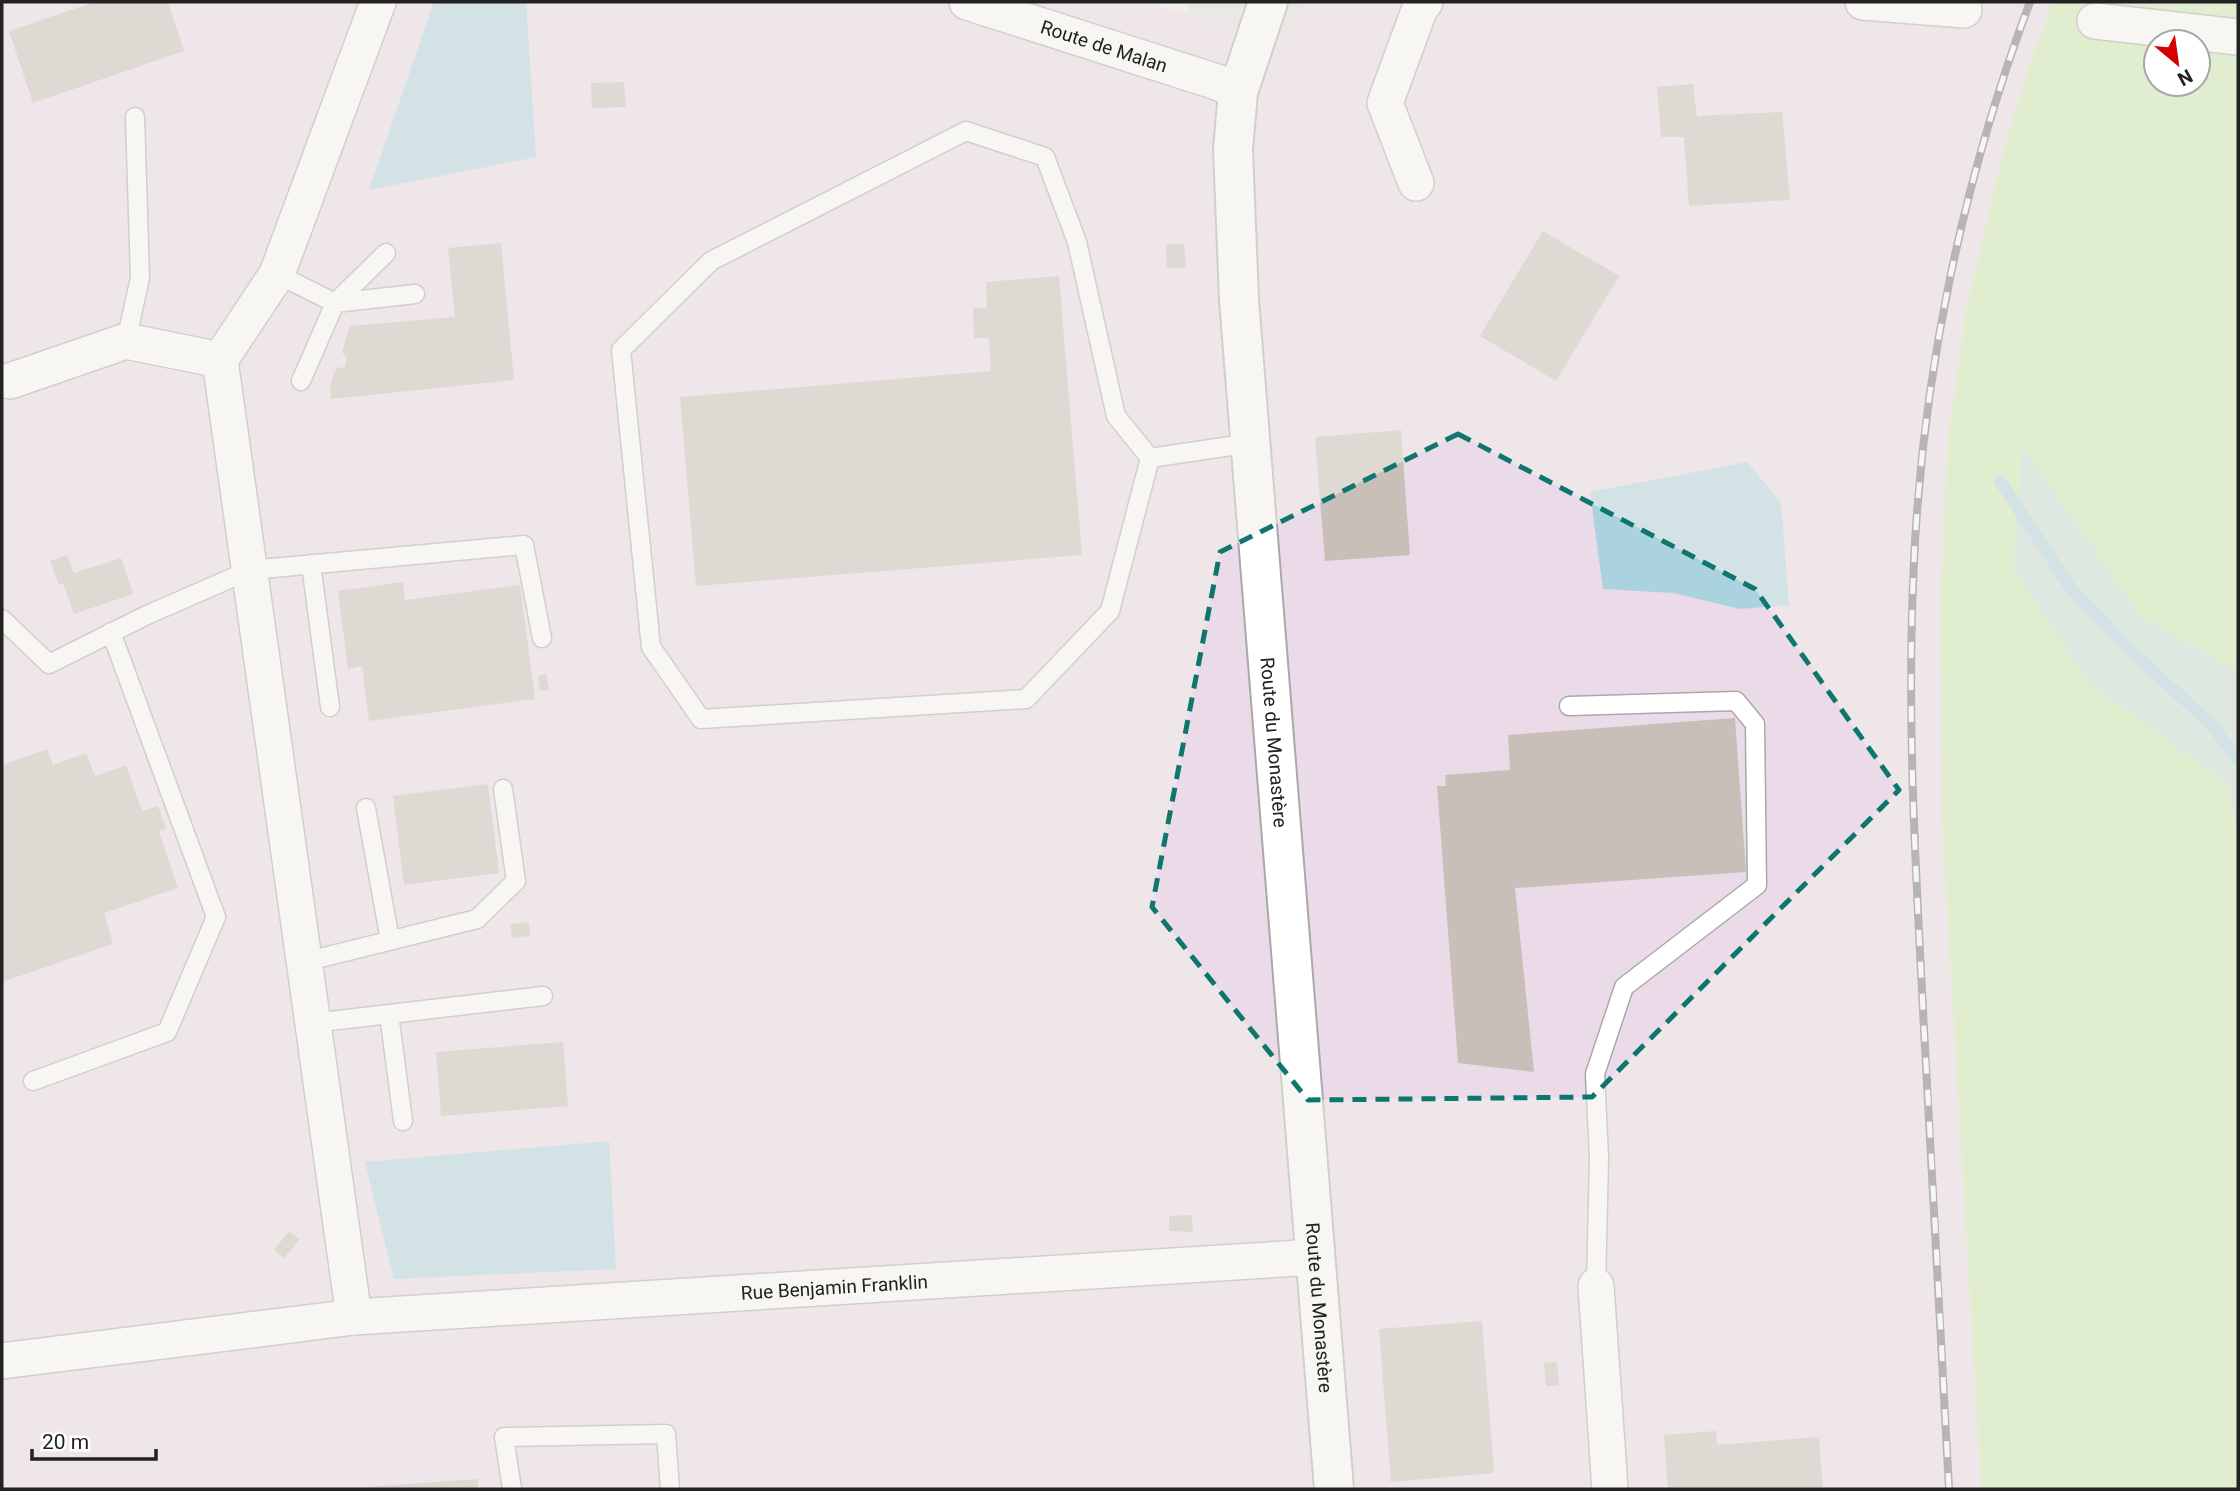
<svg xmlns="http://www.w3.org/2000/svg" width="2240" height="1491" viewBox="0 0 2240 1491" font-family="Roboto,sans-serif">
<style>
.residential{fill:#e0dfdf}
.industrial{fill:#ebdbe8}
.grass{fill:#cdebb0;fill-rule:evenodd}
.wetland{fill:#c6e0d4}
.water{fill:#aad3df}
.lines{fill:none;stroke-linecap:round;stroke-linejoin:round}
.stream{stroke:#aad3df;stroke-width:12}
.building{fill:#c7bfb8}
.service-casing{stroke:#a9a9a9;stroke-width:21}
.minor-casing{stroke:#a9a9a9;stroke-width:38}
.tertiary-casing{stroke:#a9a9a9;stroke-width:42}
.service{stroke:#fff;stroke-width:18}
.minor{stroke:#fff;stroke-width:35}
.tertiary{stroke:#fff;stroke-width:38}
.rail-casing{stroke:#707070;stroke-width:8}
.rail{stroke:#fff;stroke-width:5;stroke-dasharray:16;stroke-linecap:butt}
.marked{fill:none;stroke:#0f766e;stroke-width:5;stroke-dasharray:14 9;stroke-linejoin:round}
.labels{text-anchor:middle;stroke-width:6;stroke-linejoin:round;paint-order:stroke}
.street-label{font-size:19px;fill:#222;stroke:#fff}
</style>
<rect width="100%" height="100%" fill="#f2efe9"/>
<!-- residential -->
<path class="residential" d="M 1189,2 L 1305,2 L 1288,42 L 1187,14 Z"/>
<!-- industrial -->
<path class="industrial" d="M 2,2 L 1146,2 L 1287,42 L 1305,2 L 2053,2 L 2031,59 L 2002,155 L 1965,316 L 1947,447 L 1941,591 L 1942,824 L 1981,1489 L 2,1489 Z"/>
<!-- grass -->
<path class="grass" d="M 2053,2 L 2238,2 L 2238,1489 L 1981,1489 L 1942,824 L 1941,591 L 1947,447 L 1965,316 L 2002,155 L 2031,59 ZM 2156,42 L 2198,42 L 2198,84 L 2156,84 Z"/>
<!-- wetland -->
<path class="wetland" d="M 2022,444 L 2140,616 L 2238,671 L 2238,838 L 2229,785 L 2087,682 L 2013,569 Z"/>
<!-- water -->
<path class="water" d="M 434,2 L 526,2 L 536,157 L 369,190 Z
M 1747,462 L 1781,503 L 1789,605 L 1740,609 L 1673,593 L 1603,589 L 1590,492 Z
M 609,1141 L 616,1269 L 394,1279 L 365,1162 Z"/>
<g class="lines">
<!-- stream -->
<path class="stream" d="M 2000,481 L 2072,590 L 2132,652 L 2212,725 L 2238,760"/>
</g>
<!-- building -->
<path class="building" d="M 95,2 L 168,2 L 184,51 L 33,103 L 9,31 Z
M 624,82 L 626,107 L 592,108 L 591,83 Z
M 1693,84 L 1697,116 L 1782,112 L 1790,200 L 1689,206 L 1684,137 L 1661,137 L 1657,87 Z
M 1543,231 L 1619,276 L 1556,381 L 1480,336 Z
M 501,243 L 514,380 L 331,399 L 330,386 L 335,371 L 339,367 L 344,368 L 347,358 L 342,352 L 350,326 L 455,317 L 448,248 Z
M 1166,244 L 1184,244 L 1186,268 L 1167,268 Z
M 1059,276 L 1082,555 L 696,586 L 680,397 L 991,371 L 989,338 L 974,338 L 973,308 L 987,308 L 986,282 Z
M 1401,430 L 1410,555 L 1325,561 L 1315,437 Z
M 67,555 L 74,573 L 121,558 L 133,594 L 74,614 L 63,583 L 59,585 L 50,561 Z
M 403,582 L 405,600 L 520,585 L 535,699 L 369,721 L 362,666 L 348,669 L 338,591 Z
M 546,674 L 549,690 L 540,691 L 538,676 Z
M 1735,718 L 1746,872 L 1515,888 L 1534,1072 L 1458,1063 L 1437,786 L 1446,786 L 1445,775 L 1510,770 L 1508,735 Z
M 47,749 L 53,765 L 86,753 L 95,776 L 126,765 L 142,811 L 158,806 L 166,829 L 159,831 L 178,888 L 104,913 L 113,944 L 2,982 L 2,765 Z
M 488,784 L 499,873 L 404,885 L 393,796 Z
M 529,922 L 530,936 L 512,938 L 510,924 Z
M 563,1042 L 568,1106 L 441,1116 L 436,1052 Z
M 1192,1215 L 1193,1232 L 1169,1231 L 1169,1216 Z
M 289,1231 L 300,1239 L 284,1258 L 274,1250 Z
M 1482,1321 L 1494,1473 L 1391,1482 L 1379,1329 Z
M 1557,1362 L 1559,1386 L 1546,1386 L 1544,1363 Z
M 1716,1431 L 1717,1445 L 1819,1437 L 1823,1489 L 1668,1489 L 1664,1435 Z
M 478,1479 L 478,1489 L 365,1489 L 365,1487 Z"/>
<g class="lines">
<defs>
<path id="service" d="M 966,131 L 1045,157 L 1077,242 L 1116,416 L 1150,458 L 1110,611 L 1026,699 L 701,719 L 651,647 L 621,350 L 711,261 Z
M 277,274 L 335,303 L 415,294
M 126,341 L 140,278 L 135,117
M 301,381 L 335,303 L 386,253
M 1150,458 L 1251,443
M 311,564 L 330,707
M 2,619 L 49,664 L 147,615 L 250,570 L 524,545 L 542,638
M 1569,706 L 1736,701 L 1755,724 L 1757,885 L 1624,987 L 1595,1074 L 1599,1157 L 1596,1286
M 366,808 L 390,940
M 304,962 L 477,919 L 516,881 L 503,789
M 389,1014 L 403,1121
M 313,1023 L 543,996
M 33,1081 L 167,1032 L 216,917 L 111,632
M 512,1489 L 504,1437 L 666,1434 L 670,1489"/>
<g id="minor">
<path id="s1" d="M 967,2 L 1220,83 L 1238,92"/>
<path d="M 1863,2 L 1964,10"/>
<path d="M 2095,21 L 2238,37"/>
<path d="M 1416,183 L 1385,103 L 1420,8 L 1425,2"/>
<path d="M 10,381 L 126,341 L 220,360"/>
<path d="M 1596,1286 L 1610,1489"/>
<path d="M 354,1317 L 220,360 L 277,274 L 378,2"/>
<path id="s2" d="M 2,1361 L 354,1317 L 1315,1257"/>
</g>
<g id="tertiary">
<path id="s3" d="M 1268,2 L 1238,92 L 1233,149 L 1239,300 L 1334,1489"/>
</g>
</defs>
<!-- service casing -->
<use href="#service" class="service-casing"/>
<!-- minor casing -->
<use href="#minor" class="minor-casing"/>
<!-- tertiary casing -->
<use href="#tertiary" class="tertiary-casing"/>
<!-- service -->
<use href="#service" class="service"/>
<!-- minor -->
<use href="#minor" class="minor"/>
<!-- tertiary -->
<use href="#tertiary" class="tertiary"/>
<defs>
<path id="rail" d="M 1949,1489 C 1941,1336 1933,1183 1924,1029 C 1916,873 1906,718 1914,561 C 1923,371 1963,180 2030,2"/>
</defs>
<!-- rail casing -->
<use href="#rail" class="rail-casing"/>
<!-- rail -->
<use href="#rail" class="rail"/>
</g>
<!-- marked area -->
<path d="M0 0H2240V1491H0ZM 1458,434 L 1755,589 L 1899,790 L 1592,1097 L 1308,1100 L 1152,907 L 1220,552 Z" fill="#f2efe9" fill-opacity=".55" fill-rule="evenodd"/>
<path class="marked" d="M 1458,434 L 1755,589 L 1899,790 L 1592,1097 L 1308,1100 L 1152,907 L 1220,552 Z"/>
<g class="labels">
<!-- street labels -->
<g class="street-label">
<text dy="7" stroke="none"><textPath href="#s1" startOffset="144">Route de Malan</textPath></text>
<text dy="7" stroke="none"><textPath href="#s3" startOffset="747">Route du Monastère</textPath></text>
<text dy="7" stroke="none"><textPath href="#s2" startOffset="836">Rue Benjamin Franklin</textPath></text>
<text dy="7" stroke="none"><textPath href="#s3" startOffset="1314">Route du Monastère</textPath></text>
</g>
</g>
<!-- border -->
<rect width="2240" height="1491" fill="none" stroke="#222222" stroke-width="7"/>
<!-- north arrow -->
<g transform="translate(2177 63) rotate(151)"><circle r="33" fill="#ffffff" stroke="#a7a7a7" stroke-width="2"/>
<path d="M0-5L12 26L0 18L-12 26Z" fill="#d40000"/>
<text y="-10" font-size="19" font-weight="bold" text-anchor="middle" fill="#222222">N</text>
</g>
<!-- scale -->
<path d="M32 1449v10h124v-10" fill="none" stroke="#222222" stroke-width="3.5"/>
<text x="42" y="1449" font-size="21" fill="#222222" stroke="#ffffff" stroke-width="5" paint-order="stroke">20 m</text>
</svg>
